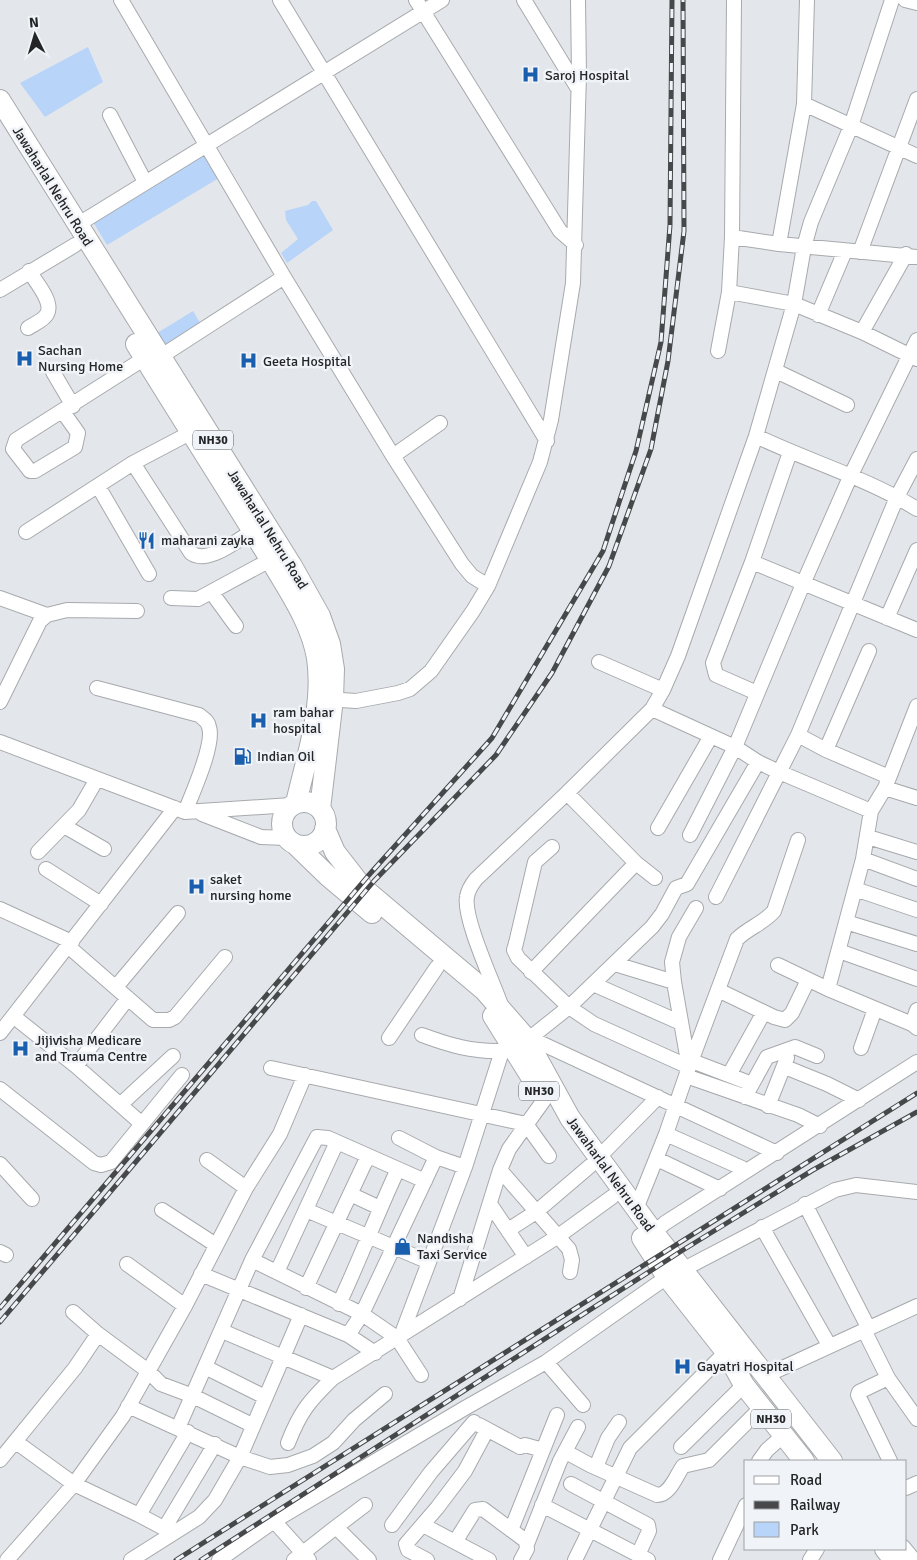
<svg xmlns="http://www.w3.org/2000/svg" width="917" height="1560" viewBox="0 0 917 1560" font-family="Signika,sans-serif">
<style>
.green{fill:#b8d4f9}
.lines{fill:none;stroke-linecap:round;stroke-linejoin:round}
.minor-casing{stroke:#a7aaad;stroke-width:16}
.highway-casing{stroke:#a7aaad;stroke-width:22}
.minor{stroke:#fff;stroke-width:14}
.highway{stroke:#fff;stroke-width:20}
.rail-casing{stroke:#464849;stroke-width:5}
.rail{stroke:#f0f3f7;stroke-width:3;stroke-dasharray:9;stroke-linecap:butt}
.labels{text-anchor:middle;stroke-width:5;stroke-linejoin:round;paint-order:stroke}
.shield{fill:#f0f3f7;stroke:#616365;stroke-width:1}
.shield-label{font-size:12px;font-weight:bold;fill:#242526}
.poi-label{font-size:14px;fill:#242526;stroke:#f0f3f7;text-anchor:start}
.street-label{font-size:14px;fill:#242526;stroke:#f0f3f7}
</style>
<rect width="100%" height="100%" fill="#e3e6ea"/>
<!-- green -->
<path class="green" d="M 88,47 L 103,82 L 45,117 L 20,83 Z
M 202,150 L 219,178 L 107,245 L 90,217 Z
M 312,201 L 316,201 L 333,230 L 287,263 L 281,253 L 298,239 L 286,220 L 285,211 L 308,205 Z
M 193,311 L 203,328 L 164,351 L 154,335 Z"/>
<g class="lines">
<defs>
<path id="minor" d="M 121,0 L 284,277 L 393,456 L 462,564 L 472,576 L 488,586
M 280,0 L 547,441
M 416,0 L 560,231 L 576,245
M 524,0 L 577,87
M 905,0 L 917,3
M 804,104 L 917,156
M 110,115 L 145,182
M 77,225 L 442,0
M 732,237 L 779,244 L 917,257
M 779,244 L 804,104 L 807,0
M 860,252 L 917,99
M 0,290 L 75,245
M 729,292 L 794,304 L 862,332 L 906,254
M 818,315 L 845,251
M 28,328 C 34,324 44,320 47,314 C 54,302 35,281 29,271
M 862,332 L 917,359
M 718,351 L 729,292 L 732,237 L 734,0
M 160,357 L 284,277
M 776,371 L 847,405
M 53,372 L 73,406
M 63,412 L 78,433 L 75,447 L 35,471 L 30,471 L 13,449 L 16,440 L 145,358
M 756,436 C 810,462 867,478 917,509
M 393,456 L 440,423
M 133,463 L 191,553 C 208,565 237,540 253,531
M 98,486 L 149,574
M 26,532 L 133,463 L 190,433
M 752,562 L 917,630
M 212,593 L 236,626
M 0,598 L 47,615 L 67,610 L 137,611
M 171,598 L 198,599 L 270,560
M 887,618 L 917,550
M 599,662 L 663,690
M 97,688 L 199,715 C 204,719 208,721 209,727 C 215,744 192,794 185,812
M 757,693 L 716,675 L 713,663 L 752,562 L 790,452
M 326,699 L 356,701 L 398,693 L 410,689 L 431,671 L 473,611 L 488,586 L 540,462 L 551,420 L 573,283 L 579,74 L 578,0
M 0,702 L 40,621 L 47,615
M 917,706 L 885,788 L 871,811 L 863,859 L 828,989 L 912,1024 L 917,1028
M 652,709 L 735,747 L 758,762 L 779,772 L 871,811
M 798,735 L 826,750 L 889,777
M 0,742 L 185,812 L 291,805
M 826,750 L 869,651
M 885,788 L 917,798
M 567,793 L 636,863 L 655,878
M 202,814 L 261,837 L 287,838
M 64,826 L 104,849
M 658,828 L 711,736
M 690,835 L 735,747 L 803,584 L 850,477 L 917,340
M 868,837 L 917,852
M 552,847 L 535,862 L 516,943 L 514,950 L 518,958 L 569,1007 L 594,1024 L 689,1067 L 737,939 C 748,928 764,923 774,911 L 798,840
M 38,852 L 79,810 L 97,779
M 863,859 L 917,879
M 46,869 L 101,904
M 855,889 L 917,910
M 716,897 L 798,735 L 897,497 L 917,459
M 0,909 L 72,942
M 846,922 L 917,944
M 69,947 L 153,1020 L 169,1020 L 175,1017 L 225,957
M 839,951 L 917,979
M 615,964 L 674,982
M 778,965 L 828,989
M 531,972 L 636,863
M 593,984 L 681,1023
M 116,987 L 178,913
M 718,990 L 774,1017 L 785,1020 L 792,1013 L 808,980
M 501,1005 C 493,982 463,918 467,897 C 468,890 472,884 476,879 L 567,793 L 652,709 L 663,690 L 678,656 L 756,436 L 794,304 L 804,247 L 811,222 L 851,126 L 892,0
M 13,1016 L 76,1066 L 142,1124
M 912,1024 L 917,1010
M 0,1033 L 175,808
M 422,1035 C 449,1045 472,1052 502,1051
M 389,1038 L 437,967
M 530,1038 L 569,1007 L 652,927 L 662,914 L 676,888 L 687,884 L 758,762
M 861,1048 L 875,1009
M 692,1061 L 752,1084
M 76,1066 L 128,998
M 785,1067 L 827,1084 L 859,1100
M 271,1068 L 526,1124 L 549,1156
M 729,1075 L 764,1012
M 686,1076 L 798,1115 L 820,1126
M 0,1089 L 94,1163 L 101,1165 L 111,1162 L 182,1075
M 745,1097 L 767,1057 L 795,1047 L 817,1056
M 121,1104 L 173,1056
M 768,1106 L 787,1058
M 666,1134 L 742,1168
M 399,1138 L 436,1157
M 599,1157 L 658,1097
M 657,1159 L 720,1189
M 207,1160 L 246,1188
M 0,1164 L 32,1199
M 500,1170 L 569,1249 L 572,1260 L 570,1272
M 350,1194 L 380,1208
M 490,1204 L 526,1257
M 805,1204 L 868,1327
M 636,1209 L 666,1134 L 689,1067 L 674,982 L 672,962 L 679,937 L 696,908
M 162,1210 L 216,1245
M 306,1210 L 429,1262
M 762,1227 L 829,1345
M 508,1230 L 536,1212 L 590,1166
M 648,1238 L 665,1223 L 917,1062
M 0,1252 L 6,1255
M 252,1260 L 362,1314 L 397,1338 L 421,1375
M 127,1264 L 185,1306
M 682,1270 L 835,1190 L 856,1185 L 917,1192
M 277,1272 L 337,1142
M 201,1274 L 348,1335
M 306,1288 L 368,1156
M 460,1299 L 500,1170 L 509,1149 L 544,1100
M 339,1304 C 360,1259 377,1214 398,1169
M 73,1312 L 98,1334 L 148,1371 L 161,1384 L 193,1396 L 252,1425
M 864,1330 L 888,1378 L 917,1419
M 222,1331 L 283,1357 L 301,1315
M 401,1336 L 465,1167 L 502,1051 L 510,1041 L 530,1038 L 777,1153
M 375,1353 L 348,1335 L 362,1314 L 436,1157 L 465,1167
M 546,1362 L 583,1405
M 205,1367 L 265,1397
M 765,1376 L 917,1306
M 888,1378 L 859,1392 L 858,1395 L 890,1461
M 128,1406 L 240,1457 L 270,1467 L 288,1465 L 313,1456 L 333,1443 L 354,1420 L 385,1394
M 479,1425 L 520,1447 L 525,1445 L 543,1450
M 178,1428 L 252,1260 L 317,1137 L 328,1138 L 425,1181
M 16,1442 L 74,1484 L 139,1515
M 288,1443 C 300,1412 309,1401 333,1378 L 557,1237 L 612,1197
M 681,1447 L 744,1385
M 566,1452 L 590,1465 L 657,1495 C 670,1495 676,1476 683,1466 L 709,1460 L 761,1408
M 0,1460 L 75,1368 L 98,1334
M 759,1461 L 767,1450 L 784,1435
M 596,1467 L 608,1438 L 619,1422
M 571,1484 L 648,1525 L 649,1531 L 638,1555
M 906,1488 L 917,1483
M 542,1505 L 648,1560
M 274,1521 L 309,1560
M 392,1525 L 431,1472 L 474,1422
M 423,1525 L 489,1560
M 336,1527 L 365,1505
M 164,1529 L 215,1444
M 511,1530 L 557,1415
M 173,1533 L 139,1515 L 188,1432
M 455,1542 L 475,1510 L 483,1509 L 526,1541 L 527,1549 L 521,1560
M 527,1544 L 560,1461 L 578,1427
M 7,1560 L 74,1484 L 123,1416 L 185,1306 L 246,1188 L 280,1134 L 305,1075
M 131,1560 L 199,1517 L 215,1500 L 240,1457 L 283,1357 L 333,1378
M 219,1560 L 274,1521 L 465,1408 L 546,1362 L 667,1277
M 294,1560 L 336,1527 L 369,1560
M 427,1560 L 408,1550 L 406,1544 L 437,1508 L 465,1471 L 487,1430
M 575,1560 L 630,1448 L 726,1352
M 720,1560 L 746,1505
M 810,1560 L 817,1549"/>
<path id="highway" d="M 0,100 L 292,566 L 320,616 L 330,644 L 334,669 L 333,699 L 320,809
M 136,344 C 180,416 226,487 270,559 C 288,590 311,622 317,658 C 324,706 307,756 296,803
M282 824a22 22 0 1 1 44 0a22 22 0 1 1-44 0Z
M 325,829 L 335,852 L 363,888 L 484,990 L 526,1038 L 570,1118 L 654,1233 L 832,1461
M 295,844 L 328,876 L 372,913
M 493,1016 L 536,1085
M 642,1238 L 667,1277 L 726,1352 L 744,1385 L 804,1461
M 885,1549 L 894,1560
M 901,1549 L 910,1560"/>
</defs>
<!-- minor casing -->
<use href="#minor" class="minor-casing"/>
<!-- highway casing -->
<use href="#highway" class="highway-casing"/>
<!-- minor -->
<use href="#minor" class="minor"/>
<!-- highway -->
<use href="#highway" class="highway"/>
<defs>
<path id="rail" d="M 0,1308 L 368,876 L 492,738 L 603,551 L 636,451 L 661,342 L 670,225 L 672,0
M 0,1322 L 374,881 L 496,755 L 552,673 L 609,566 L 651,449 L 668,361 L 684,231 L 683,0
M 176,1560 L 917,1093
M 201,1560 L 683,1250 L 813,1170 L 917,1112"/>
</defs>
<!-- rail casing -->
<use href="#rail" class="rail-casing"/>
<!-- rail -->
<use href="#rail" class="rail"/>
</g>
<!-- icons -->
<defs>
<symbol id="hospital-bare" viewBox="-9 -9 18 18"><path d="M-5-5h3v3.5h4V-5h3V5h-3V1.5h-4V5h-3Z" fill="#1a5eae" stroke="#f0f3f7" stroke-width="2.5" paint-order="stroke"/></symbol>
<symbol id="restaurant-bare" viewBox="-9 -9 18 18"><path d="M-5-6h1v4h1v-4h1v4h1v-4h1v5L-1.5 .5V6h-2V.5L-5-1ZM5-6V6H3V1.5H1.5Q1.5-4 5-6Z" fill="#1a5eae" stroke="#f0f3f7" stroke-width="2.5" paint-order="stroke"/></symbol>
<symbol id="fuel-bare" viewBox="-9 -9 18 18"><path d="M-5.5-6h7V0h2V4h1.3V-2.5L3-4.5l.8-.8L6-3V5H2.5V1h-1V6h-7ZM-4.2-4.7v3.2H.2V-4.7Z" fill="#1a5eae" stroke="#f0f3f7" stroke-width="2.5" paint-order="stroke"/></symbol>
<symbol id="shop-bare" viewBox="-9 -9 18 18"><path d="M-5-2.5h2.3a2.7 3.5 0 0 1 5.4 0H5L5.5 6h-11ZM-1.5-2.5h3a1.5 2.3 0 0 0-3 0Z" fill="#1a5eae" stroke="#f0f3f7" stroke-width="2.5" paint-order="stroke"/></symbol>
</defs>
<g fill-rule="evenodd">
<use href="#hospital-bare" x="518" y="62" width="25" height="25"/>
<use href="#hospital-bare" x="12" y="346" width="25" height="25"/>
<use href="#hospital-bare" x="236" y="348" width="25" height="25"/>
<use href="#restaurant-bare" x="134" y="528" width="25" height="25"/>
<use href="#hospital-bare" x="246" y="708" width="25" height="25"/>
<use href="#fuel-bare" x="230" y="744" width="25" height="25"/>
<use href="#hospital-bare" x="184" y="874" width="25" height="25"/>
<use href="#hospital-bare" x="8" y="1036" width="25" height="25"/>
<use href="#shop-bare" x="390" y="1234" width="25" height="25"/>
<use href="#hospital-bare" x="670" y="1354" width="25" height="25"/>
</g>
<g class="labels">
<!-- shield labels -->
<g class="shield">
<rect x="193" y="430.5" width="40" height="19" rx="4"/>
<rect x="519" y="1081.5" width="40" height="19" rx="4"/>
<rect x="751" y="1409.5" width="40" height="19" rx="4"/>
</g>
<g class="shield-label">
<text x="213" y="444">NH30</text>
<text x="539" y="1095">NH30</text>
<text x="771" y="1423">NH30</text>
</g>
<!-- poi labels -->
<g class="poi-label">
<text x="545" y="80">Saroj Hospital</text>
<text x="38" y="355">Sachan<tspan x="38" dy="16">Nursing Home</tspan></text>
<text x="263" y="366">Geeta Hospital</text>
<text x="161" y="545">maharani zayka</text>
<text x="273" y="717">ram bahar<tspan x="273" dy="16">hospital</tspan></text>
<text x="257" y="761">Indian Oil</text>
<text x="210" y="884">saket<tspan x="210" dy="16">nursing home</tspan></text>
<text x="35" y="1045">Jijivisha Medicare<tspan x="35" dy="16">and Trauma Centre</tspan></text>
<text x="417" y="1243">Nandisha<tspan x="417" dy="16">Taxi Service</tspan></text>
<text x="697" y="1371">Gayatri Hospital</text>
</g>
<!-- street labels -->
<g class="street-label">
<text transform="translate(53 186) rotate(58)" y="5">Jawaharlal Nehru Road</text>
<text transform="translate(268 529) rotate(58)" y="5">Jawaharlal Nehru Road</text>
<text transform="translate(611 1174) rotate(54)" y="5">Jawaharlal Nehru Road</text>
</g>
</g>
<!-- legend -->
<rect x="744" y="1460" width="162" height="90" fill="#f0f3f7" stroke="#9ea1a3"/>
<rect x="754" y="1476" width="25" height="8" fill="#ffffff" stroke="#9ea1a3"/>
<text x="790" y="1485" font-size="15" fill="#242526">Road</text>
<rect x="754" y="1501" width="25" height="8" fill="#464849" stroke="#9ea1a3"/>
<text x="790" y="1510" font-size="15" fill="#242526">Railway</text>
<rect x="754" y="1522" width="25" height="15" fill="#b8d4f9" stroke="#9ea1a3"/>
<text x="790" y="1535" font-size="15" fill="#242526">Park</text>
<!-- north arrow -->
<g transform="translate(35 35) rotate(355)" stroke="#f0f3f7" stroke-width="4" paint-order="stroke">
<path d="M0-4L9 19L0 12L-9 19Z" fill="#242526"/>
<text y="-8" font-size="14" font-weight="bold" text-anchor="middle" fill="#242526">N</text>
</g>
</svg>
